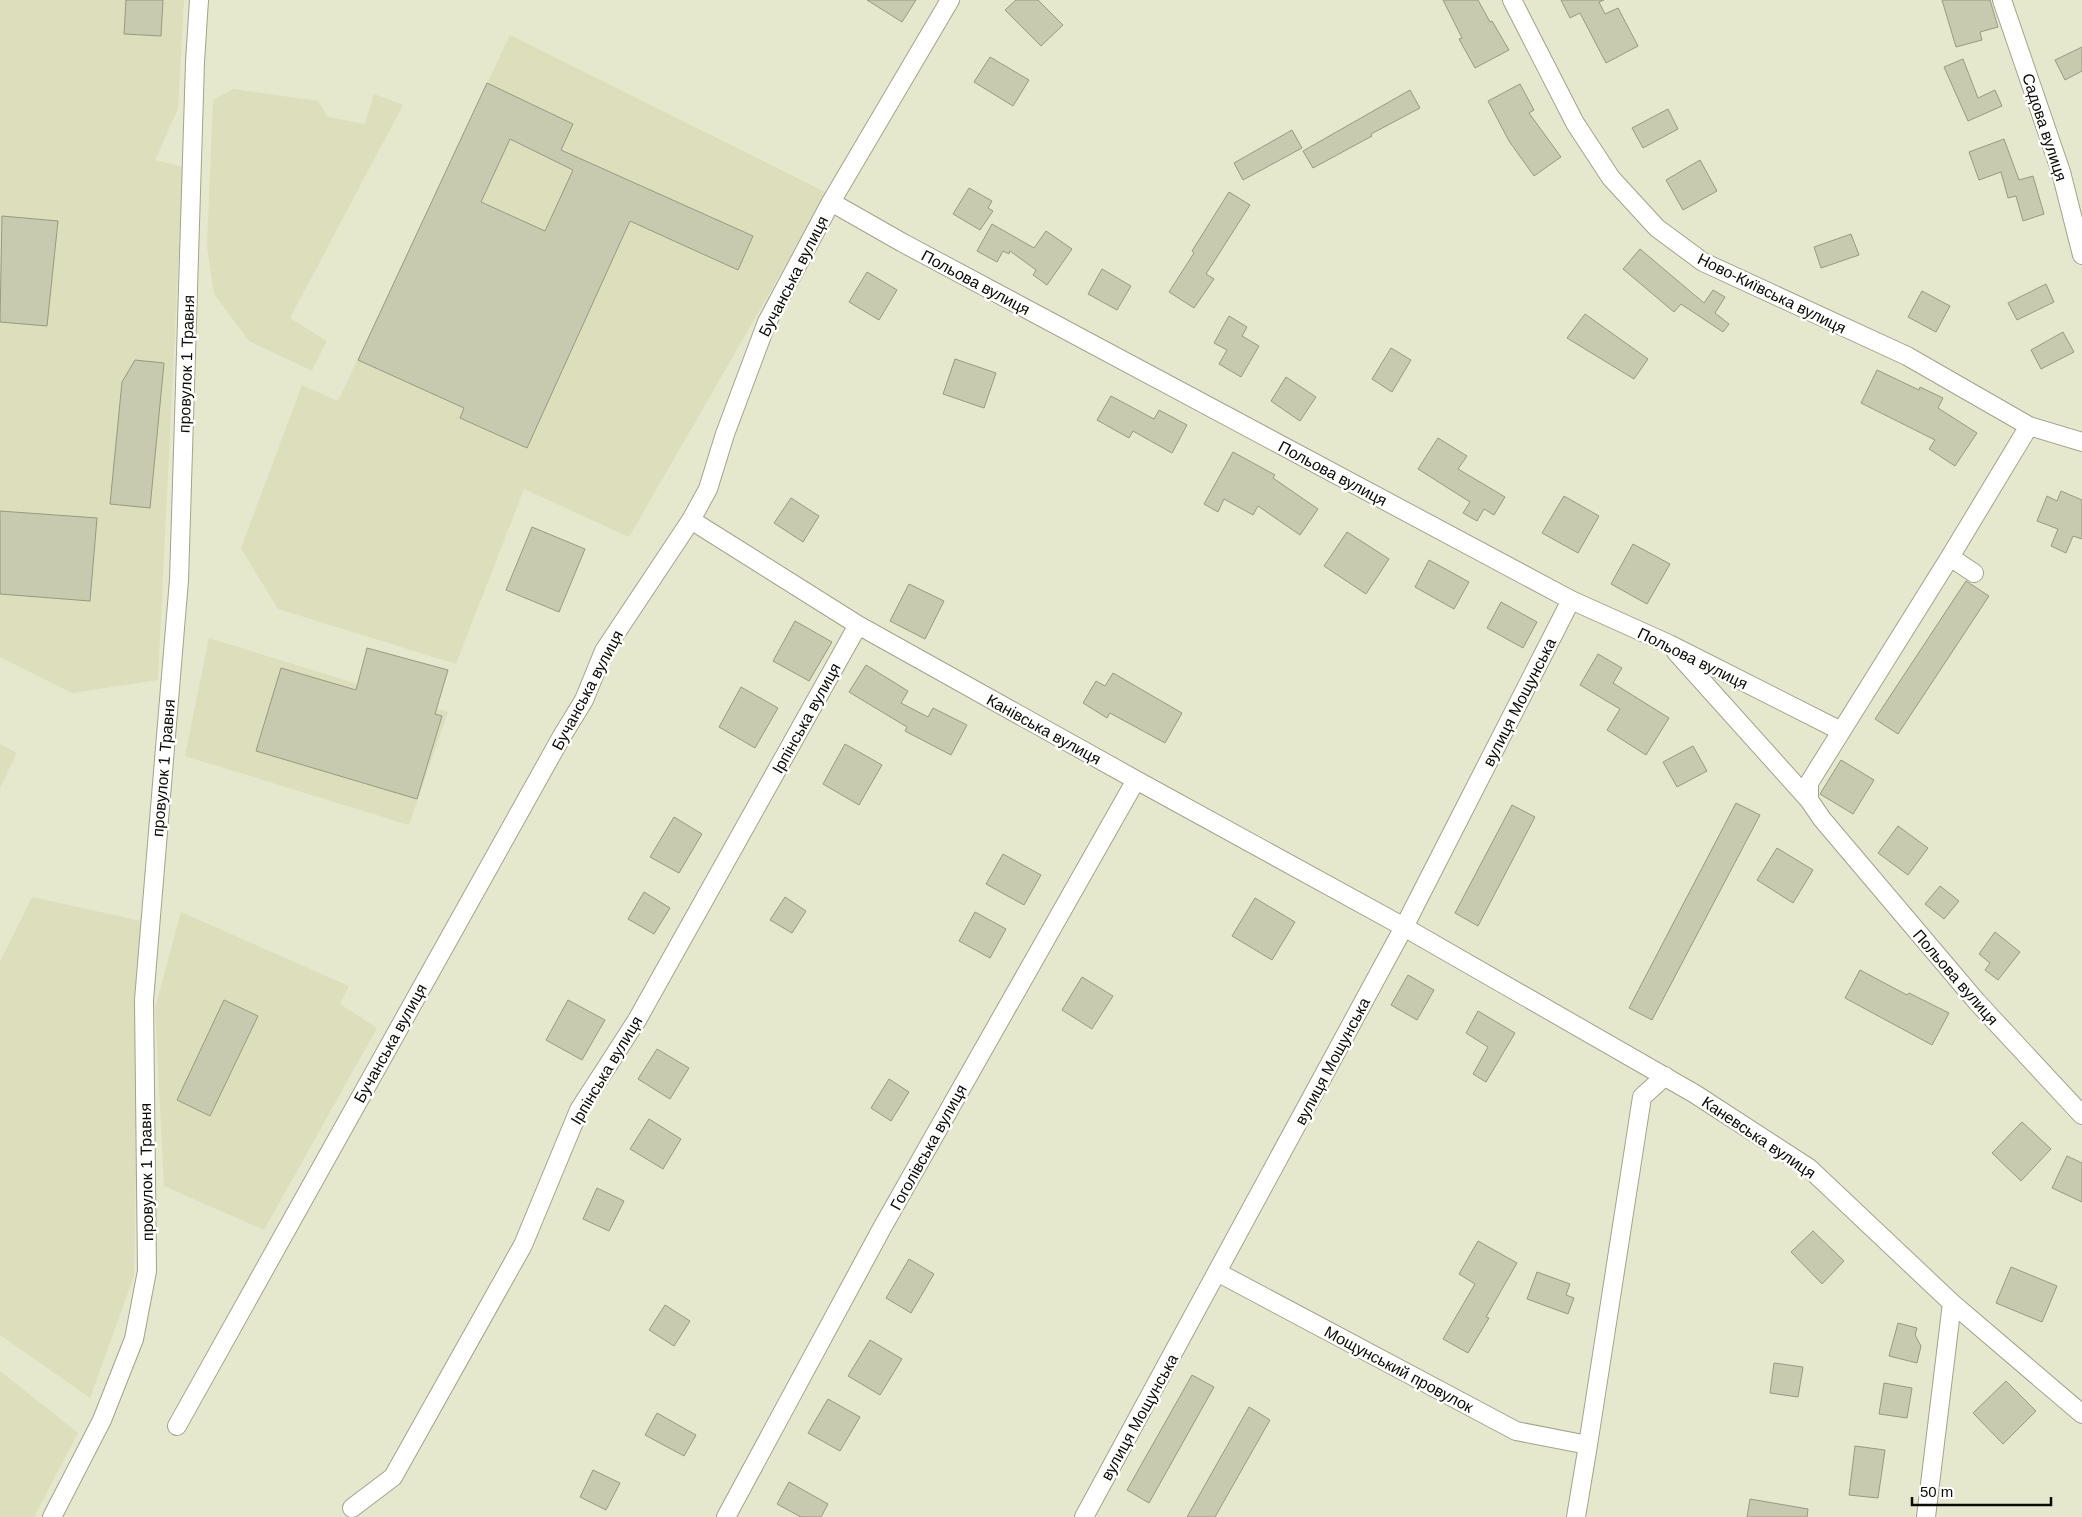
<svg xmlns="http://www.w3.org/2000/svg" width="2082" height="1517" viewBox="0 0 2082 1517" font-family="Helvetica,sans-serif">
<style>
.built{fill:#dcdebc}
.building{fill:#c8cab0;stroke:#989a80;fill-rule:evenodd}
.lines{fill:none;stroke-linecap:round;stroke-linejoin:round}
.street-casing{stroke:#a2a48a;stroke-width:20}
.street{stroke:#fff;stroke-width:18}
.labels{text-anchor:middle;stroke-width:5;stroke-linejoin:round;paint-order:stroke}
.street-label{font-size:16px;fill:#0c0c04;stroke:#fff}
</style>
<rect width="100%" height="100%" fill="#e6e8cd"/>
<!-- built -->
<path class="built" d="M 0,0 L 184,0 L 178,109 L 155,160 L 183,167 L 158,680 L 72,693 L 0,657 Z
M 510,35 L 827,193 L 629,537 L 524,489 L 456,664 L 278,609 L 241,548 L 302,385 L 338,401 Z
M 233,89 L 318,101 L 328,117 L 365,124 L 374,94 L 403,105 L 290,318 L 327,341 L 312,371 L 249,341 L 214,294 L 207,247 L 213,100 Z
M 209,638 L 448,712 L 409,825 L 185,756 Z
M 0,744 L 17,753 L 0,788 Z
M 32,897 L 141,921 L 134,1276 L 90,1398 L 0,1335 L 0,962 Z
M 181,912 L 349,986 L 340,1004 L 377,1028 L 264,1230 L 164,1186 L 155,1008 Z
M 0,1371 L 78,1433 L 34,1517 L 0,1517 Z"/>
<!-- building -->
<path class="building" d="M 126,0 L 163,0 L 161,36 L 124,34 Z
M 867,0 L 916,0 L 902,22 Z
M 1016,0 L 1038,0 L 1063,25 L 1041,46 L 1005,10 Z
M 1443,0 L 1478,0 L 1490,22 L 1492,21 L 1509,50 L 1475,68 L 1459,39 L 1462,38 Z
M 1561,0 L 1604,0 L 1599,2 L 1605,14 L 1618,8 L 1638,46 L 1606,63 L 1580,13 L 1570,18 Z
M 1942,0 L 1990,0 L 1998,27 L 1980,32 L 1982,40 L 1956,47 Z
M 2082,47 L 2082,71 L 2065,80 L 2055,60 Z
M 990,57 L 1029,80 L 1013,106 L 974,82 Z
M 1963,59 L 1978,98 L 1995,90 L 2002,106 L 1968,121 L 1944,67 Z
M 487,83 L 573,124 L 561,150 L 753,236 L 738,270 L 630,221 L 527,448 L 460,418 L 464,408 L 358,360 ZM 510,139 L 573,170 L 545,231 L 481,202 Z
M 1520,84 L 1534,110 L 1529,113 L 1561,157 L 1534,176 L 1509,141 L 1488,101 Z
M 1410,90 L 1420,108 L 1371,134 L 1372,136 L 1313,168 L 1303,151 Z
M 1668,109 L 1678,129 L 1643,148 L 1632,128 Z
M 1292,130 L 1302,148 L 1243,180 L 1234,163 Z
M 2004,139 L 2019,180 L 2033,176 L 2044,214 L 2023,221 L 2016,196 L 2008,198 L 2001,172 L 1979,180 L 1969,152 Z
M 1700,160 L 1717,191 L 1683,210 L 1666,180 Z
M 969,188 L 992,201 L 988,208 L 993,211 L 980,230 L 953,214 Z
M 1229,192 L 1250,205 L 1206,274 L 1214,279 L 1194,308 L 1169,292 L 1194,253 L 1192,251 Z
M 2,216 L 58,221 L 47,326 L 0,322 Z
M 992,224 L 1034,248 L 1046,231 L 1072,249 L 1047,285 L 1033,275 L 1036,270 L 1010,251 L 1009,254 L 1003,251 L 997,262 L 977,251 Z
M 1851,234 L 1859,255 L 1821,268 L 1814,247 Z
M 1640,249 L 1704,303 L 1713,290 L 1725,297 L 1715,313 L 1729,324 L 1723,332 L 1681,304 L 1674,312 L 1623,269 Z
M 1102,269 L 1131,286 L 1117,310 L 1088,294 Z
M 867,272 L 897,290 L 879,320 L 849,302 Z
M 2046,284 L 2054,302 L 2017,320 L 2008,303 Z
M 1922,291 L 1950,306 L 1936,332 L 1908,317 Z
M 1585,314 L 1648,359 L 1634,379 L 1567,338 Z
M 1229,316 L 1247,327 L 1242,336 L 1259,346 L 1241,377 L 1219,364 L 1227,350 L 1214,343 Z
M 2063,332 L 2074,352 L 2041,369 L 2031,350 Z
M 1391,348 L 1411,360 L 1392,392 L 1372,379 Z
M 955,359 L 996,373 L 984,408 L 943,394 Z
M 135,360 L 164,363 L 150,508 L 110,504 L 122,382 Z
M 1877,370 L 1919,390 L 1920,387 L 1943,398 L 1938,408 L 1977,433 L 1955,466 L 1929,449 L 1935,440 L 1861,403 Z
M 1286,377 L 1316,397 L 1300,421 L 1271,401 Z
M 1111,396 L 1154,419 L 1159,410 L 1187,425 L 1172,453 L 1133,431 L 1129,438 L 1097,420 Z
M 1438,438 L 1467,456 L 1458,469 L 1505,497 L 1494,515 L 1484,509 L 1477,521 L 1463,513 L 1470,502 L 1418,469 Z
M 1233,452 L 1275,475 L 1273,478 L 1318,509 L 1300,535 L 1258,506 L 1253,515 L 1224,499 L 1218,512 L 1204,504 Z
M 2061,491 L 2082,500 L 2082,539 L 2073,536 L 2066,553 L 2051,546 L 2058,529 L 2037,521 L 2047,496 L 2057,501 Z
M 1564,496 L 1599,516 L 1578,553 L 1542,533 Z
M 791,498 L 819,516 L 803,542 L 774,523 Z
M 0,511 L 97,518 L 90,601 L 0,594 Z
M 532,527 L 585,549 L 559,612 L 506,590 Z
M 1347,532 L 1389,559 L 1366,594 L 1324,566 Z
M 1633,544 L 1670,564 L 1647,604 L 1611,584 Z
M 1429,560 L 1469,582 L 1454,609 L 1415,587 Z
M 1966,581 L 1989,596 L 1898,734 L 1875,719 Z
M 909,584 L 944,601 L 925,639 L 890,621 Z
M 1501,602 L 1537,622 L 1523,648 L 1487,628 Z
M 795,621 L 832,642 L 809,681 L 773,661 Z
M 367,648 L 448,670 L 435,714 L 442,716 L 417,799 L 256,751 L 281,668 L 356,690 Z
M 1598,654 L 1622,668 L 1613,683 L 1669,718 L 1646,755 L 1607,730 L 1620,709 L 1580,685 Z
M 866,665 L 908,691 L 901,703 L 928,717 L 933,708 L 967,725 L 951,755 L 905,731 L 907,727 L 849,692 Z
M 1113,673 L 1182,713 L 1165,743 L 1110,713 L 1107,718 L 1083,703 L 1096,681 L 1105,686 Z
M 741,687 L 778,708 L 755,748 L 719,727 Z
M 845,744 L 882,765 L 859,805 L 823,784 Z
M 1693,746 L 1707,771 L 1677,787 L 1663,762 Z
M 1841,760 L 1874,780 L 1853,814 L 1820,794 Z
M 1736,803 L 1760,815 L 1652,1020 L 1629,1008 Z
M 1512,805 L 1535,817 L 1478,926 L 1455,913 Z
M 674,817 L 702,834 L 679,873 L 650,857 Z
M 1898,826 L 1928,848 L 1908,875 L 1878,853 Z
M 1777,848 L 1813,870 L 1793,903 L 1757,880 Z
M 1003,854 L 1041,875 L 1024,905 L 986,884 Z
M 1940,886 L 1959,901 L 1944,919 L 1925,904 Z
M 644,892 L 670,908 L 654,934 L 628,919 Z
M 785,897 L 806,911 L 792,933 L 770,920 Z
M 1255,898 L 1295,922 L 1272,960 L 1232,936 Z
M 975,912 L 1006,929 L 990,958 L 959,941 Z
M 1995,932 L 2020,952 L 1998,980 L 1985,970 L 1990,963 L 1979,954 Z
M 1860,970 L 1907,995 L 1909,993 L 1949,1013 L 1932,1045 L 1845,998 Z
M 1408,975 L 1434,990 L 1417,1020 L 1391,1005 Z
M 1082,977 L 1113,996 L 1092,1029 L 1062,1010 Z
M 224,1000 L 258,1016 L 210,1116 L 177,1100 Z
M 568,1000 L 605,1020 L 582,1060 L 546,1040 Z
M 1478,1011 L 1515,1033 L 1486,1082 L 1473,1074 L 1488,1047 L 1466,1033 Z
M 657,1049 L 689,1068 L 670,1099 L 638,1079 Z
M 889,1079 L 909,1092 L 891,1121 L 871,1108 Z
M 649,1119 L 681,1139 L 663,1169 L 630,1149 Z
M 2022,1122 L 2051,1149 L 2021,1181 L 1992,1153 Z
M 2067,1156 L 2082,1163 L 2082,1202 L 2052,1188 Z
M 597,1188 L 624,1201 L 609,1231 L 583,1219 Z
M 1813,1231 L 1844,1261 L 1822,1284 L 1791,1252 Z
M 1478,1241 L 1517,1263 L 1486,1317 L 1489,1318 L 1468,1353 L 1443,1339 L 1475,1284 L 1459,1274 Z
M 909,1259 L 934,1274 L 911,1313 L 886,1298 Z
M 2011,1267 L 2057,1286 L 2042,1322 L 1996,1303 Z
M 1537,1272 L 1570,1284 L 1566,1295 L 1574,1298 L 1568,1314 L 1527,1299 Z
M 665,1305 L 690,1321 L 674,1346 L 649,1330 Z
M 1898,1323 L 1917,1328 L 1915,1335 L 1921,1346 L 1917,1363 L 1889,1356 Z
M 870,1340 L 902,1359 L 880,1395 L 848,1376 Z
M 1774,1363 L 1803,1367 L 1798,1397 L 1770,1393 Z
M 1192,1375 L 1214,1387 L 1149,1503 L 1127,1490 Z
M 2006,1381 L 2036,1411 L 2003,1444 L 1973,1413 Z
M 1884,1383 L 1912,1388 L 1907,1418 L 1879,1414 Z
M 828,1399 L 860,1417 L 840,1451 L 808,1433 Z
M 1249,1407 L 1270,1420 L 1215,1517 L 1187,1517 Z
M 657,1413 L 696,1435 L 684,1456 L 645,1435 Z
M 1855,1446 L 1885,1450 L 1878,1498 L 1849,1495 Z
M 593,1470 L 620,1483 L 606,1510 L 580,1497 Z
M 789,1482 L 828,1504 L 821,1517 L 801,1517 L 777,1504 Z
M 1750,1499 L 1808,1509 L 1807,1517 L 1747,1517 Z"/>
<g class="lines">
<defs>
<path id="street" d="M 1512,0 L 1575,123 L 1611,178 L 1657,228 L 1703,262 L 1907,356 L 2029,426 L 2082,442
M 2002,0 L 2061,172 L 2082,255
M 831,202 L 903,243 L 1571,600 L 1669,644 L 1841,731
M 2029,426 L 1950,557 L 1809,783 L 1809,800 L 1822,819 L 1977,1002 L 2082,1115
M 691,520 L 858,625 L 1136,780 L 1404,927 L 1695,1094 L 1809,1168 L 1952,1303 L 1926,1517
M 1950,557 L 1974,573
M 1676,652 L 1809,800
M 1217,1272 L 1516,1431 L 1588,1445 L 1642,1097 L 1665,1076
M 1952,1303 L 2082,1414
M 177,1426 L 562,736 L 584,700 L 604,651 L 691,520 L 708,489 L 725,434 L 767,322 L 831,202 L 950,0
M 352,1508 L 393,1477 L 523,1245 L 579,1110 L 637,1020 L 858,625
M 52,1517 L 102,1420 L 134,1339 L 147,1271 L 144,1000 L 179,580 L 195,62 L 199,0
M 726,1517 L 882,1228 L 1136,780
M 1084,1517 L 1404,927 L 1571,600
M 1576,1517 L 1588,1445"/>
</defs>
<!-- street casing -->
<use href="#street" class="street-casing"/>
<!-- street -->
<use href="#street" class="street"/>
</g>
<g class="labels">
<!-- street labels -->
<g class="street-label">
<text transform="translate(2045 127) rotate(72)" y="6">Садова вулиця</text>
<text transform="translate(793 276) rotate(-63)" y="6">Бучанська вулиця</text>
<text transform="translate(976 282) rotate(28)" y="6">Польова вулиця</text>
<text transform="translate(1772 293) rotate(26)" y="6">Ново-Київська вулиця</text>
<text transform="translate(186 364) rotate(-88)" y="6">провулок 1 Травня</text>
<text transform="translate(1333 473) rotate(28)" y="6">Польова вулиця</text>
<text transform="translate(1693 658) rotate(26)" y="6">Польова вулиця</text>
<text transform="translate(587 690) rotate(-62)" y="6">Бучанська вулиця</text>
<text transform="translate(1519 702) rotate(-63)" y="6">вулиця Мощунська</text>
<text transform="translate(806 718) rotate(-61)" y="6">Ірпінська вулиця</text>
<text transform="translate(1044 729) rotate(29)" y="6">Канівська вулиця</text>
<text transform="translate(163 768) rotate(-85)" y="6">провулок 1 Травня</text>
<text transform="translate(1956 977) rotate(49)" y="6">Польова вулиця</text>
<text transform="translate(390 1043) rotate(-61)" y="6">Бучанська вулиця</text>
<text transform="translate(1332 1061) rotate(-62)" y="6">вулиця Мощунська</text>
<text transform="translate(606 1070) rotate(-59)" y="6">Ірпінська вулиця</text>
<text transform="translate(1759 1137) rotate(34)" y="6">Каневська вулиця</text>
<text transform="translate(928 1147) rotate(-61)" y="6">Гоголівська вулиця</text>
<text transform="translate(146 1172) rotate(-91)" y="6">провулок 1 Травня</text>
<text transform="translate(1399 1369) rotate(28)" y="6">Мощунський провулок</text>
<text transform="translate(1139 1417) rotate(-61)" y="6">вулиця Мощунська</text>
</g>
</g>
<!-- scale -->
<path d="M1912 1497v8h139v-8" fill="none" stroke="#0c0c04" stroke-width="2.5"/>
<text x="1920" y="1497" font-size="15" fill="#0c0c04" stroke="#ffffff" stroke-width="4" paint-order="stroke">50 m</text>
</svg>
